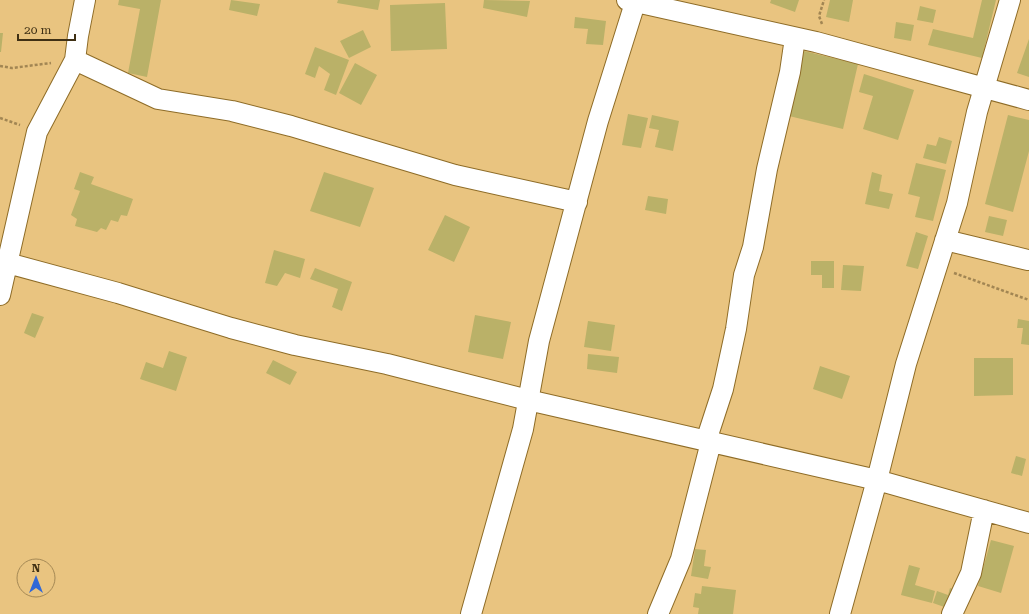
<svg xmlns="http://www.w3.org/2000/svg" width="1029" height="614" viewBox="0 0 1029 614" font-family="'Roboto Serif',serif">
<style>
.building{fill:#bab168}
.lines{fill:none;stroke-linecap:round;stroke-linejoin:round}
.street-casing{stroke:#8e6c27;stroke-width:22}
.path{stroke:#a28653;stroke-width:2.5;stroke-dasharray:3 2;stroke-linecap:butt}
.street{stroke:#fff;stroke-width:20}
</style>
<rect width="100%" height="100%" fill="#e9c480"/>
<!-- building -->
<path class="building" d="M 119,0 L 161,0 L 147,77 L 128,73 L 140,9 L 118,5 Z
M 231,0 L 260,4 L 257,16 L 229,10 Z
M 338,0 L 380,0 L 378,10 L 337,3 Z
M 484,0 L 530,1 L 527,17 L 483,8 Z
M 771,0 L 799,0 L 795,12 L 770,3 Z
M 830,0 L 853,0 L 849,22 L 826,17 Z
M 982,0 L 996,0 L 982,58 L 928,45 L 933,29 L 973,38 Z
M 445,3 L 447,49 L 391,51 L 390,5 Z
M 920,6 L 936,10 L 933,23 L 917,20 Z
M 575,17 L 606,21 L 603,45 L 586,44 L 588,29 L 574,28 Z
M 896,22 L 914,25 L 911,41 L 894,38 Z
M 363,30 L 371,47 L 349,58 L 340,41 Z
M 0,33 L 3,33 L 1,52 L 0,52 Z
M 1029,39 L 1029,77 L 1017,73 Z
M 315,47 L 349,60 L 336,95 L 324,90 L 330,74 L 319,66 L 315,78 L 305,74 Z
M 804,51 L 858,64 L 843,129 L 789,116 Z
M 355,63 L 377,75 L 361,105 L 339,93 Z
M 864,74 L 914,90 L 898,140 L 863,129 L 873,96 L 859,92 Z
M 628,114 L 648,118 L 641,148 L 622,145 Z
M 652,115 L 679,121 L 673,151 L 655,147 L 659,130 L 649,128 Z
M 1008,115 L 1029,120 L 1029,151 L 1013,212 L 985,204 Z
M 939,137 L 952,141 L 946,164 L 923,158 L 927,144 L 936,146 Z
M 916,163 L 946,170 L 933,221 L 915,217 L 920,197 L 908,194 Z
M 80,172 L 94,177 L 91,184 L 133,199 L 127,216 L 121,215 L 118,222 L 111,220 L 106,230 L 101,228 L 97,232 L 75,226 L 77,219 L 71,215 L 80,191 L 74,189 Z
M 324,172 L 374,188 L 360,227 L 310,211 Z
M 872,172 L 882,175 L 879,191 L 893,194 L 889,209 L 865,204 Z
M 648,196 L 668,199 L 666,214 L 645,210 Z
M 445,215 L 470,227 L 454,262 L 428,250 Z
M 989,216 L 1007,220 L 1003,236 L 985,232 Z
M 916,232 L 928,236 L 918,269 L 906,266 Z
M 274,250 L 305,259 L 300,278 L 285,273 L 277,286 L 265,283 Z
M 811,261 L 834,261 L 834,288 L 822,288 L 822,275 L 811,275 Z
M 843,265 L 864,266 L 861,291 L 841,290 Z
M 315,268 L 352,282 L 342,311 L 332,307 L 338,289 L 310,279 Z
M 32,313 L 44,317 L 35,338 L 24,333 Z
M 475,315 L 511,322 L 503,359 L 468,352 Z
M 1018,319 L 1029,321 L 1029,345 L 1021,344 L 1023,328 L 1017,328 Z
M 588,321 L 615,325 L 611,351 L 584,347 Z
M 169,351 L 187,357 L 176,391 L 140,379 L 146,362 L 163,368 Z
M 588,354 L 619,357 L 617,373 L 587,369 Z
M 974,358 L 1013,358 L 1013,395 L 974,396 Z
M 273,360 L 297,372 L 290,385 L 266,373 Z
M 820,366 L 850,376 L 842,399 L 813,389 Z
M 1016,456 L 1026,459 L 1022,476 L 1011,473 Z
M 991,540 L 1014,546 L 1001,593 L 978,586 Z
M 695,549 L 706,550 L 704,566 L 711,567 L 708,579 L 691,576 Z
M 909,565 L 920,568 L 915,585 L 935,591 L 932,603 L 901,595 Z
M 702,586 L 736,590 L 733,614 L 698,614 L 699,608 L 693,607 L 695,593 L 701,594 Z
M 950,588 L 967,594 L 961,613 L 933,603 L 937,591 L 948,595 Z"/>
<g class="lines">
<defs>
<path id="street" d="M 627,0 L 816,42 L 1029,100
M 75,60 L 158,99 L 232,111 L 291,126 L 455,175 L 577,202
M 945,240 L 1028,260
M 0,261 L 118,293 L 231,328 L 295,345 L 387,364 L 528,400 L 877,480 L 1029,523
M 0,295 L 37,132 L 75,60 L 78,36 L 85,0
M 706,441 L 723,389 L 736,329 L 744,275 L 753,247 L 767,169 L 790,72 L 795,38
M 471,614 L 523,429 L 539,341 L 598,121 L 635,3
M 658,614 L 681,559 L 711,442
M 840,614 L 877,480 L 906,364 L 957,203 L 977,112 L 1010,0
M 952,614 L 971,573 L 984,510"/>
</defs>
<!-- street casing -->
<use href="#street" class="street-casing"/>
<!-- path -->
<path class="path" d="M 822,24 L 819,16 L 824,0
M 0,66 L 12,68 L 51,63
M 0,118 L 20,125
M 954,273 L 1029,300"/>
<!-- street -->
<use href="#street" class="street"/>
</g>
<!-- north arrow -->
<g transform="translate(36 578)"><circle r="19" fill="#e9c480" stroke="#a58955"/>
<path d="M0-3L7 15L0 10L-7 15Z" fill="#3168d7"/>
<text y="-6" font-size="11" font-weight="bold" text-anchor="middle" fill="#3f3014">N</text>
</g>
<!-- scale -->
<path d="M18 34v6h57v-6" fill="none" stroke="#3f3014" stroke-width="2"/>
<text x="24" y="34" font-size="12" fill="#3f3014" stroke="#e9c480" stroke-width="3" paint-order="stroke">20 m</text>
</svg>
